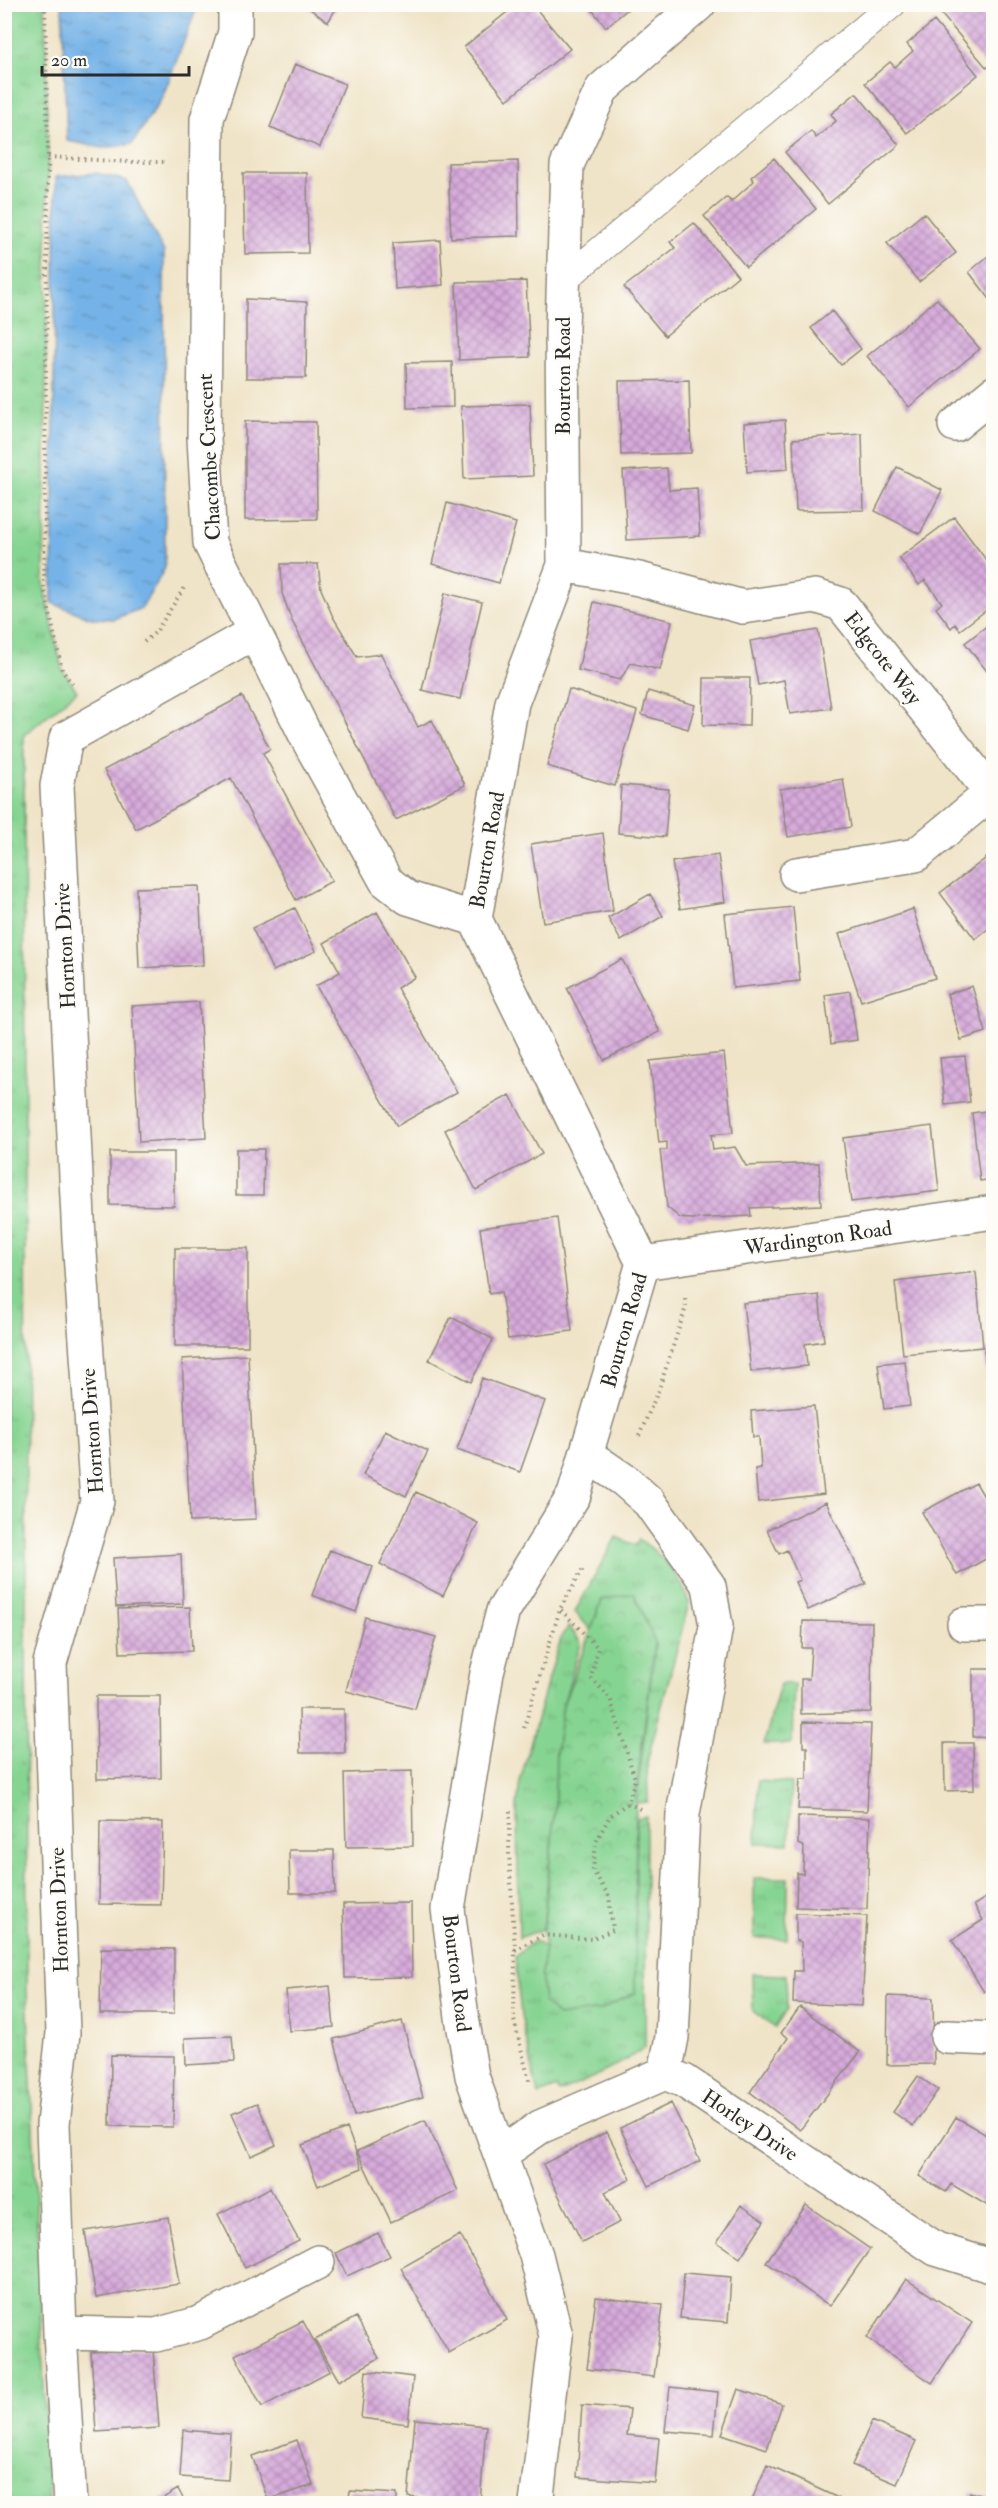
<svg xmlns="http://www.w3.org/2000/svg" width="998" height="2508" viewBox="0 0 998 2508" font-family="'IM FELL Double Pica',serif">
<style>
.grass{fill:url(#grass-tufts);stroke:#58805e;stroke-width:1.5}
.park{fill:url(#park-crowns);stroke:#58805e;stroke-width:1.5}
.water{fill:url(#water-ripples);stroke:#506e89;stroke-width:1.5}
.building{fill:url(#building-cross-hatch)}
.lines{fill:none;stroke-linecap:round;stroke-linejoin:round}
.lane-casing{stroke:#8e887a;stroke-width:28}
.street-casing{stroke:#8e887a;stroke-width:36}
.path{stroke:#8e887a;stroke-width:4;stroke-dasharray:1.5 4.5;stroke-linecap:butt}
.lane{stroke:#fff;stroke-width:26}
.street{stroke:#fff;stroke-width:33}
.labels{text-anchor:middle;stroke-width:4.5;stroke-linejoin:round;paint-order:stroke}
.street-label{font-size:21px;fill:#2b2b2b;stroke:#fdfcf7}
</style>
<defs>
<pattern id="grass-tufts" width="24" height="20" patternUnits="userSpaceOnUse" patternTransform="scale(1.5)"><rect width="24" height="20" fill="#86d492"/><path d="M3 7l-1-3M5 7V3M7 7l1-3M15 17l-1-3M17 17v-4M19 17l1-3" fill="none" stroke="#74b67e"/></pattern>
<pattern id="park-crowns" width="20" height="18" patternUnits="userSpaceOnUse" patternTransform="scale(1.5)"><rect width="20" height="18" fill="#86d492"/><path d="M2 6a3 3 0 1 1 6 0M12 15a3 3 0 1 1 6 0" fill="none" stroke="#74b67e"/></pattern>
<pattern id="water-ripples" width="26" height="14" patternUnits="userSpaceOnUse" patternTransform="scale(1.5)"><rect width="26" height="14" fill="#75b2e7"/><path d="M2 4q2-2 4 0t4 0M15 11q2-2 4 0t4 0" fill="none" stroke="#6091bb"/></pattern>
<pattern id="building-cross-hatch" width="8" height="8" patternUnits="userSpaceOnUse" patternTransform="scale(1.5)"><rect width="8" height="8" fill="#d7abdb"/><path d="M0 0l8 8M0 8l8-8" fill="none" stroke="#af8bb2"/></pattern>
</defs>
<rect width="100%" height="100%" fill="#fdfcf7"/>
<filter id="ink" filterUnits="userSpaceOnUse"><feTurbulence type="fractalNoise" baseFrequency=".0167" numOctaves="2"/><feDisplacementMap in="SourceGraphic" scale="12" xChannelSelector="R" yChannelSelector="G"/><feConvolveMatrix kernelMatrix="1 2 1 2 8 2 1 2 1" color-interpolation-filters="sRGB"/></filter>
<filter id="wash" filterUnits="userSpaceOnUse"><feTurbulence type="fractalNoise" baseFrequency=".008" numOctaves="4" result="noise"/><feDisplacementMap in="SourceGraphic" scale="24" xChannelSelector="R" yChannelSelector="G"/><feGaussianBlur stdDeviation="1.35" result="paint"/><feColorMatrix in="noise" values="0 0 0 0 0 0 0 0 0 0 0 0 0 0 0 0 0 1.4 0 .05"/><feComposite in="paint" operator="in"/></filter>
<g filter="url(#wash)">
<rect width="100%" height="100%" fill="#f0e4c8"/>
<!-- grass -->
<path class="grass" d="M 45,4 L 48,157 L 44,587 L 62,669 L 77,691 L 24,735 L 27,1989 L 49,2503 L 5,2504 L 4,5 Z
M 616,1537 L 636,1546 L 639,1539 C 662,1555 681,1575 689,1603 L 647,1762 L 648,1802 L 636,1803 L 655,1643 L 646,1623 L 602,1600 L 591,1630 L 575,1612 Z
M 569,1626 L 581,1643 L 563,1705 L 556,1753 L 555,1806 L 543,1929 L 519,1938 L 517,1805 L 520,1781 L 546,1687 L 562,1635 Z
M 780,1684 L 794,1684 L 792,1744 L 764,1744 Z
M 758,1781 L 791,1783 L 789,1844 L 756,1843 Z
M 646,1816 L 645,2047 C 618,2067 590,2080 559,2092 L 556,2087 L 538,2095 L 521,2015 L 515,1957 L 534,1940 L 545,1948 L 541,1973 L 635,1993 L 636,1818 Z
M 754,1878 L 788,1878 L 787,1939 L 754,1938 Z
M 752,1974 L 786,1975 L 787,2009 L 775,2028 L 753,2011 Z"/>
<!-- park -->
<path class="park" d="M 634,1593 L 655,1643 L 636,1791 L 635,1993 L 600,2010 L 558,2016 L 544,2003 L 541,1973 L 545,1948 L 543,1935 L 555,1806 L 556,1753 L 563,1705 L 602,1600 Z"/>
<!-- water -->
<path class="water" d="M 62,5 L 198,5 L 162,98 L 132,144 L 103,148 L 67,141 Z
M 96,173 L 127,181 L 164,252 L 165,568 L 142,608 L 114,619 L 91,618 L 52,603 L 56,177 Z"/>
<g id="blocks">
<!-- building -->
<path class="building" d="M 303,4 L 339,4 L 328,22 Z
M 517,4 L 532,4 L 570,49 L 507,100 L 464,47 Z
M 587,4 L 634,4 L 606,27 Z
M 955,4 L 993,4 L 993,63 L 987,68 L 942,15 Z
M 934,21 L 978,75 L 907,133 L 865,83 L 890,62 L 895,67 L 913,51 L 907,44 Z
M 295,64 L 345,84 L 320,147 L 270,127 Z
M 856,93 L 899,145 L 828,204 L 785,152 L 811,131 L 816,138 L 836,121 L 831,114 Z
M 774,158 L 816,209 L 746,267 L 704,216 L 727,197 L 731,202 L 754,181 L 751,177 Z
M 518,161 L 519,236 L 451,238 L 448,163 Z
M 243,173 L 307,173 L 308,253 L 245,254 Z
M 924,213 L 956,253 L 919,282 L 887,243 Z
M 694,223 L 738,276 L 665,336 L 624,287 L 675,248 L 670,242 Z
M 440,240 L 443,285 L 395,289 L 393,243 Z
M 993,252 L 993,303 L 969,272 Z
M 526,281 L 530,357 L 459,360 L 456,282 Z
M 246,299 L 307,302 L 306,378 L 246,378 Z
M 937,299 L 980,349 L 909,407 L 867,356 Z
M 832,311 L 861,349 L 841,365 L 811,328 Z
M 452,362 L 453,407 L 407,408 L 406,363 Z
M 689,380 L 691,453 L 621,455 L 619,381 Z
M 530,404 L 533,476 L 464,479 L 461,406 Z
M 785,420 L 788,469 L 747,472 L 744,423 Z
M 245,421 L 316,422 L 317,519 L 245,520 Z
M 862,434 L 864,510 L 796,511 L 793,439 Z
M 897,467 L 942,490 L 920,534 L 875,511 Z
M 667,468 L 669,490 L 697,488 L 700,536 L 627,540 L 623,471 Z
M 447,503 L 516,523 L 499,583 L 432,564 Z
M 954,517 L 993,569 L 993,605 L 960,630 L 955,624 L 951,628 L 936,608 L 942,603 L 925,580 L 919,585 L 899,558 Z
M 281,564 L 318,564 L 321,589 L 333,617 L 357,657 L 381,654 L 418,727 L 432,720 L 465,785 L 396,820 L 292,621 L 282,593 Z
M 445,593 L 482,602 L 460,699 L 422,690 Z
M 594,602 L 672,621 L 660,670 L 631,663 L 620,680 L 578,670 Z
M 993,621 L 993,679 L 965,643 Z
M 818,630 L 831,708 L 790,714 L 784,680 L 758,685 L 750,641 Z
M 704,678 L 750,678 L 749,726 L 703,725 Z
M 569,689 L 637,711 L 615,786 L 547,766 Z
M 648,691 L 695,705 L 688,729 L 642,715 Z
M 242,696 L 270,749 L 263,753 L 332,881 L 296,900 L 231,778 L 136,829 L 104,770 Z
M 843,779 L 851,827 L 788,837 L 780,789 Z
M 621,785 L 669,789 L 665,837 L 618,833 Z
M 603,833 L 613,911 L 543,922 L 531,844 Z
M 993,853 L 993,925 L 975,939 L 940,893 Z
M 718,855 L 725,902 L 680,909 L 672,862 Z
M 199,886 L 203,965 L 139,968 L 136,888 Z
M 650,894 L 663,916 L 621,941 L 608,918 Z
M 793,907 L 800,981 L 733,988 L 725,914 Z
M 295,908 L 316,951 L 273,971 L 252,928 Z
M 913,909 L 935,978 L 861,1001 L 839,934 Z
M 377,912 L 415,977 L 397,988 L 457,1092 L 397,1126 L 316,986 L 340,972 L 324,943 Z
M 622,959 L 660,1032 L 604,1060 L 567,988 Z
M 972,986 L 986,1032 L 961,1040 L 947,994 Z
M 850,991 L 857,1040 L 831,1044 L 825,995 Z
M 199,1002 L 206,1138 L 139,1142 L 132,1006 Z
M 724,1053 L 733,1133 L 711,1135 L 713,1150 L 735,1147 L 746,1166 L 819,1163 L 821,1205 L 750,1208 L 751,1216 L 691,1219 L 680,1218 L 667,1207 L 660,1150 L 667,1150 L 667,1142 L 659,1143 L 650,1061 Z
M 965,1056 L 970,1102 L 945,1105 L 940,1058 Z
M 510,1095 L 542,1154 L 476,1190 L 445,1130 Z
M 993,1110 L 993,1179 L 980,1181 L 972,1113 Z
M 932,1126 L 939,1191 L 851,1202 L 843,1138 Z
M 236,1149 L 264,1149 L 263,1195 L 236,1195 Z
M 110,1152 L 174,1152 L 174,1206 L 110,1205 Z
M 557,1218 L 572,1331 L 508,1339 L 501,1292 L 489,1294 L 480,1228 Z
M 175,1248 L 248,1248 L 248,1346 L 175,1346 Z
M 976,1272 L 983,1347 L 903,1354 L 895,1282 Z
M 819,1295 L 824,1341 L 805,1344 L 807,1366 L 751,1372 L 743,1303 Z
M 451,1317 L 493,1339 L 471,1382 L 429,1360 Z
M 993,1349 L 993,1397 L 989,1397 L 984,1350 Z
M 248,1355 L 256,1519 L 190,1522 L 182,1359 Z
M 905,1361 L 910,1406 L 884,1409 L 878,1364 Z
M 482,1378 L 545,1401 L 520,1472 L 457,1450 Z
M 814,1406 L 824,1494 L 758,1502 L 755,1469 L 761,1468 L 759,1437 L 753,1437 L 751,1411 Z
M 385,1430 L 428,1451 L 406,1496 L 363,1475 Z
M 976,1483 L 993,1512 L 993,1555 L 957,1575 L 922,1512 Z
M 416,1492 L 478,1523 L 443,1596 L 380,1564 Z
M 826,1502 L 866,1584 L 808,1610 L 795,1582 L 800,1580 L 787,1550 L 779,1554 L 767,1530 Z
M 330,1550 L 373,1567 L 356,1612 L 312,1595 Z
M 181,1554 L 183,1604 L 116,1607 L 113,1558 Z
M 190,1607 L 192,1651 L 120,1653 L 118,1609 Z
M 365,1617 L 436,1637 L 415,1709 L 346,1691 Z
M 803,1621 L 872,1622 L 871,1712 L 801,1714 L 801,1679 L 809,1679 L 811,1648 L 802,1648 Z
M 973,1669 L 993,1669 L 993,1738 L 973,1737 Z
M 96,1696 L 160,1696 L 161,1778 L 97,1779 Z
M 299,1709 L 344,1709 L 345,1753 L 300,1753 Z
M 803,1722 L 871,1724 L 867,1811 L 798,1809 L 800,1779 L 807,1779 L 807,1747 L 803,1747 Z
M 944,1743 L 973,1743 L 974,1790 L 945,1791 Z
M 412,1771 L 413,1846 L 346,1847 L 344,1773 Z
M 798,1816 L 870,1818 L 867,1909 L 796,1907 L 797,1873 L 803,1874 L 804,1847 L 798,1844 Z
M 100,1821 L 163,1822 L 161,1905 L 99,1904 Z
M 289,1850 L 334,1850 L 335,1893 L 290,1893 Z
M 993,1893 L 993,1986 L 984,1992 L 952,1940 L 983,1920 L 974,1905 Z
M 411,1903 L 412,1977 L 345,1978 L 343,1904 Z
M 796,1913 L 867,1916 L 862,2006 L 793,2003 L 794,1971 L 802,1971 L 801,1942 L 796,1940 Z
M 101,1948 L 174,1949 L 174,2014 L 100,2014 Z
M 330,1986 L 334,2027 L 289,2031 L 286,1990 Z
M 888,1996 L 933,1998 L 934,2064 L 887,2065 Z
M 800,2007 L 860,2052 L 800,2130 L 750,2092 L 788,2038 L 781,2033 Z
M 402,2021 L 423,2097 L 354,2116 L 334,2039 Z
M 232,2036 L 234,2062 L 186,2065 L 185,2038 Z
M 111,2055 L 174,2056 L 173,2127 L 110,2126 Z
M 918,2076 L 938,2090 L 913,2126 L 893,2112 Z
M 257,2103 L 276,2145 L 251,2156 L 232,2113 Z
M 671,2103 L 700,2161 L 649,2186 L 620,2128 Z
M 956,2117 L 993,2139 L 993,2209 L 951,2184 L 946,2192 L 919,2176 Z
M 425,2120 L 458,2191 L 391,2222 L 357,2151 Z
M 347,2128 L 362,2168 L 318,2186 L 302,2145 Z
M 607,2132 L 631,2179 L 605,2192 L 620,2222 L 582,2242 L 543,2164 Z
M 270,2188 L 299,2241 L 245,2268 L 218,2214 Z
M 741,2205 L 764,2221 L 740,2258 L 717,2242 Z
M 806,2205 L 870,2249 L 830,2306 L 766,2262 Z
M 168,2217 L 179,2284 L 96,2298 L 85,2231 Z
M 378,2233 L 390,2256 L 347,2276 L 336,2253 Z
M 460,2235 L 507,2320 L 449,2353 L 401,2268 Z
M 684,2273 L 731,2277 L 728,2322 L 680,2318 Z
M 906,2279 L 972,2323 L 932,2383 L 867,2338 Z
M 596,2297 L 663,2305 L 654,2377 L 587,2369 Z
M 356,2317 L 379,2358 L 339,2381 L 315,2340 Z
M 303,2321 L 330,2371 L 262,2407 L 235,2355 Z
M 153,2349 L 159,2428 L 96,2432 L 91,2352 Z
M 366,2371 L 413,2377 L 408,2424 L 361,2418 Z
M 670,2387 L 718,2392 L 714,2435 L 665,2431 Z
M 738,2389 L 782,2404 L 767,2449 L 722,2434 Z
M 582,2405 L 630,2409 L 627,2435 L 659,2438 L 655,2483 L 577,2477 Z
M 415,2419 L 486,2426 L 480,2503 L 408,2497 Z
M 872,2421 L 916,2441 L 897,2484 L 852,2465 Z
M 183,2430 L 231,2434 L 228,2480 L 180,2477 Z
M 297,2440 L 313,2485 L 268,2500 L 252,2456 Z
M 767,2465 L 838,2498 L 836,2504 L 750,2504 Z
M 178,2489 L 186,2504 L 153,2504 Z
M 350,2491 L 397,2494 L 397,2504 L 348,2504 Z
M 970,2492 L 993,2499 L 992,2504 L 967,2504 Z"/>
</g>
</g>
<g filter="url(#ink)">
<use href="#blocks" fill-opacity="0" stroke="#8e887a" stroke-width="1.5"/>
<g class="lines">
<defs>
<path id="lane" d="M 563,281 L 893,4"/>
<path id="street" d="M 235,4 L 235,32 L 207,119 L 204,438 L 210,543 L 307,738 L 386,881 L 408,898 L 475,919
M 955,425 L 994,393
M 564,565 L 639,579 L 743,607 L 815,596 L 841,604 L 994,796
M 796,874 L 916,855 L 991,793
M 643,1263 L 994,1212
M 587,1455 L 624,1480 L 649,1502 L 709,1586 L 716,1626 L 683,1814 L 672,2037 L 665,2073
M 964,1624 L 994,1624
M 947,2037 L 994,2039
M 501,2154 L 540,2127 L 665,2073 L 684,2081 L 936,2249 L 994,2267
M 60,2333 L 156,2335 L 200,2323 L 318,2262
M 70,2504 L 60,2333 L 53,2124 L 63,2033 L 50,1663 L 97,1501 L 79,1238 L 57,786 L 66,738 L 253,633
M 536,2504 L 556,2336 L 536,2255 L 472,2076 L 462,2017 L 448,1909 L 487,1673 L 503,1611 L 574,1495 L 643,1263 L 475,919 L 512,703 L 564,565 L 562,329 L 567,165 L 602,89 L 699,4"/>
</defs>
<!-- lane casing -->
<use href="#lane" class="lane-casing"/>
<!-- street casing -->
<use href="#street" class="street-casing"/>
<!-- path -->
<path class="path" d="M 45,4 L 48,157 L 44,587 L 62,670 L 73,685
M 48,157 L 129,162 L 164,162
M 144,642 L 156,632 L 184,588
M 639,1436 L 659,1389 L 686,1307 L 685,1299
M 524,1728 L 560,1609 L 584,1567
M 628,1803 L 640,1809
M 510,1811 L 509,1855 L 515,1950 L 514,2020 L 530,2084
M 515,1950 L 543,1935 L 591,1939 L 613,1930 L 609,1896 L 593,1871 L 596,1842 L 610,1816 L 628,1803 L 635,1779 L 610,1698 L 591,1678 L 598,1648 L 560,1609"/>
<!-- lane -->
<use href="#lane" class="lane"/>
<!-- street -->
<use href="#street" class="street"/>
</g>
</g>
<g class="labels">
<!-- street labels -->
<g class="street-label">
<text transform="translate(563 376) rotate(-90)" y="7">Bourton Road</text>
<text transform="translate(209 457) rotate(-93)" y="7">Chacombe Crescent</text>
<text transform="translate(883 658) rotate(52)" y="7">Edgcote Way</text>
<text transform="translate(487 850) rotate(-80)" y="7">Bourton Road</text>
<text transform="translate(65 946) rotate(-93)" y="7">Hornton Drive</text>
<text transform="translate(818 1238) rotate(-8)" y="7">Wardington Road</text>
<text transform="translate(624 1330) rotate(-74)" y="7">Bourton Road</text>
<text transform="translate(92 1431) rotate(-94)" y="7">Hornton Drive</text>
<text transform="translate(59 1910) rotate(-92)" y="7">Hornton Drive</text>
<text transform="translate(457 1973) rotate(83)" y="7">Bourton Road</text>
<text transform="translate(750 2125) rotate(34)" y="7">Horley Drive</text>
</g>
</g>
<!-- margin -->
<rect width="998" height="2508" fill="none" stroke="#fdfcf7" stroke-width="24"/>
<!-- scale -->
<path d="M42 66v9h147v-9" fill="none" stroke="#2b2b2b" stroke-width="3"/>
<text x="51" y="66" font-size="18" fill="#2b2b2b" stroke="#fdfcf7" stroke-width="4.5" paint-order="stroke">20 m</text>
</svg>
